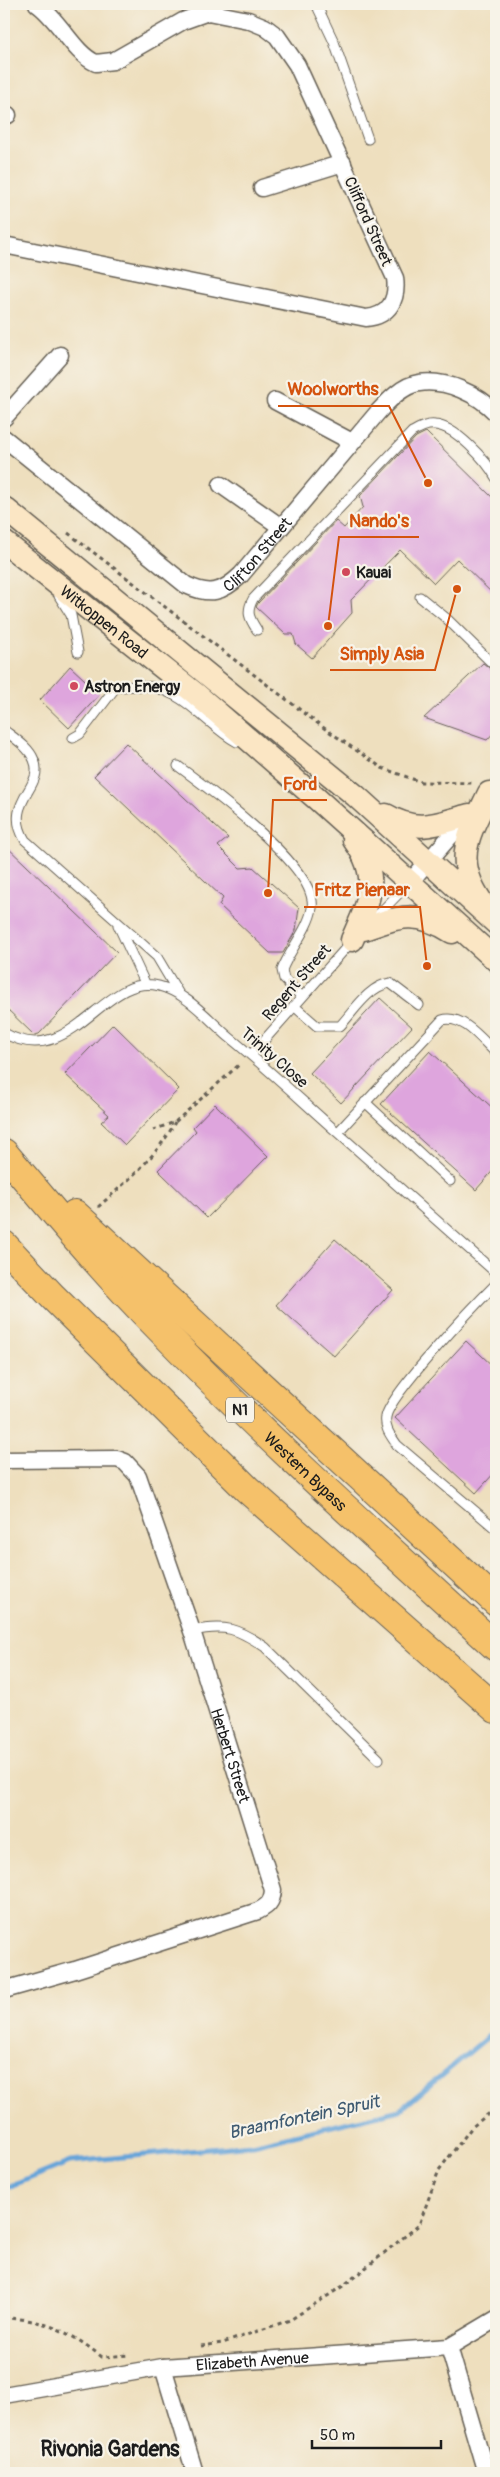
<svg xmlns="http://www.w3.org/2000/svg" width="500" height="2477" viewBox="0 0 500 2477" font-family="Pangolin,sans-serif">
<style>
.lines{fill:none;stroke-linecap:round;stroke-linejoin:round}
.stream{stroke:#67a5d9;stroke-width:5}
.building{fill:#dea5dd}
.lane-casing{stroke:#666055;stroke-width:11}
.street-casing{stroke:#666055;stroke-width:19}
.secondary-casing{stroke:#666055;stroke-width:25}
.highway-casing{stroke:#666055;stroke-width:30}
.path{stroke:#666055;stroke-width:3;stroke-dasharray:4 4;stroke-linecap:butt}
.lane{stroke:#fff;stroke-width:9}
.street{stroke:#fff;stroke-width:16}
.secondary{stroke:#fbe6c4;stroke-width:22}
.highway{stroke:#f5c16b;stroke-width:28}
.poi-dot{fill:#d1495b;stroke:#f7f3e8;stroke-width:2}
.labels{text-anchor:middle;stroke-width:4.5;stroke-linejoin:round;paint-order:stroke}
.shield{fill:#f7f3e8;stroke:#5e5c59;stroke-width:1}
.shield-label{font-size:15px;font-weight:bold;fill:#1c1c1c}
.street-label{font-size:16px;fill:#1c1c1c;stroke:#f7f3e8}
.poi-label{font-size:16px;font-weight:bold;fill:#1c1c1c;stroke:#f7f3e8;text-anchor:start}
.water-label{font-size:18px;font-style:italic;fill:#3e5a71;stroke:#f7f3e8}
.district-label{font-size:21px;font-weight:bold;fill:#1c1c1c;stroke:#f7f3e8}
.leader{fill:none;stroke:#d4530e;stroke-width:2}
.callout-dot{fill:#d4530e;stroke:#f7f3e8;stroke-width:2}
.callout-label{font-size:18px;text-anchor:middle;font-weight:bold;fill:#d4530e;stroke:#f7f3e8;stroke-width:4.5;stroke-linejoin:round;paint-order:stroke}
</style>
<rect width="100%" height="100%" fill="#f7f3e8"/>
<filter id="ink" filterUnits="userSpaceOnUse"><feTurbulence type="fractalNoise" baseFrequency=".02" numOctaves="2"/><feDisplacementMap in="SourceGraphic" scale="10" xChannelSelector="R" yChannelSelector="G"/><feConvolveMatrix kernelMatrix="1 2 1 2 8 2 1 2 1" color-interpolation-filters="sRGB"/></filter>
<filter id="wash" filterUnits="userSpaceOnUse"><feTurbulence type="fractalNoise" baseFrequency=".0096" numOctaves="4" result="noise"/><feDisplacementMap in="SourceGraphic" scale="20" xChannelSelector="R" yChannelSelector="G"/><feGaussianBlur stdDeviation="1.12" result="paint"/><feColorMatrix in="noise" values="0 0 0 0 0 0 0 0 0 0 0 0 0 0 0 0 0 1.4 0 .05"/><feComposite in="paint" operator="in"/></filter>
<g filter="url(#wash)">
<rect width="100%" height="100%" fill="#eedfbe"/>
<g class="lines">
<!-- stream -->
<path class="stream" d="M 4,2189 L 70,2162 L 252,2145 L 400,2110 L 496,2030"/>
</g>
<g id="blocks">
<!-- building -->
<path class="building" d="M 426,432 L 496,501 L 496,597 L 457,559 L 434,583 L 400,550 L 351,600 L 352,613 L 312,658 L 296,644 L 293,634 L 285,634 L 256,607 L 258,603 L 336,521 L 344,528 L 363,507 L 360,496 L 416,437 Z
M 483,663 L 496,673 L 496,730 L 487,740 L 424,718 Z
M 70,666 L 100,694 L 69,728 L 40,700 Z
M 126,743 L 228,838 L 218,846 L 240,868 L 253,867 L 299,908 L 296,930 L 283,953 L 270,953 L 219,905 L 223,898 L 94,776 Z
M 4,844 L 117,952 L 39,1034 L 34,1035 L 4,1006 Z
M 380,998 L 412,1027 L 341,1103 L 310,1073 Z
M 113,1024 L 179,1089 L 125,1145 L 101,1122 L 109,1115 L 65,1074 Z
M 430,1051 L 496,1111 L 496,1167 L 476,1190 L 381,1104 Z
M 215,1104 L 268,1156 L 207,1218 L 158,1170 L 196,1131 L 193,1127 Z
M 335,1239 L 393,1290 L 334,1356 L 276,1305 Z
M 466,1341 L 496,1369 L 496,1471 L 476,1493 L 395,1418 Z"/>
</g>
</g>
<g filter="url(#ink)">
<use href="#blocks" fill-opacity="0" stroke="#666055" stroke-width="1"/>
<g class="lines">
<defs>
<path id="lane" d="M 316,4 L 334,42 L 368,139
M 59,596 L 71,615 L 78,652
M 420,597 L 446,618 L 496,667
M 257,630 C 249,618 246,612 253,599 L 412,432 C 420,428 426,424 435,425 C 455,426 487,461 496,478
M 4,730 C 14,738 29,747 34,760 C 46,787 2,802 25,840 L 157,957 L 179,994
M 73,738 L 80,734 L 116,687 C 128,687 141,685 152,687 C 186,693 208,726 237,742
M 178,766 C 208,788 319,869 312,908 C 309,928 289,951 282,970 L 284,979 L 302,997
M 373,920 L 409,883
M 118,925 L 145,983
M 294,1006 L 317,1026 L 340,1026 C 354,1011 369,986 390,983 L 419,1005
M 4,1033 C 72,1072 104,971 159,986 C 187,993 208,1019 229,1037 C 266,1067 301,1100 337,1132 C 390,1179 443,1226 496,1273
M 251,1055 L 353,940
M 365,1102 L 450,1181
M 338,1132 L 442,1020 C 463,1014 482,1040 496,1053
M 496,1284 C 476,1304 389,1395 386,1417 C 384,1428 391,1436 397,1445 L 496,1529
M 192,1631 C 225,1624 237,1628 265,1647 L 379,1759"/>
<g id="street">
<path d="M 4,114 L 8,115"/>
<path d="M 262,188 L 343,163"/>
<path d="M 4,245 L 366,318 C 389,316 398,300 395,278 L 297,65 L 277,36 L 265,27 L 248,20 L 208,12 L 183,21 L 113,61 L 96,63 C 74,54 59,19 37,4"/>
<path d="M 275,401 L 352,442"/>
<path d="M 4,418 L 60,355"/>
<path id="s1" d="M 4,438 L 186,585 C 210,596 222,593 241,575 L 378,412 C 388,401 403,385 419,383 C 446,379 478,394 496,413"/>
<path d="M 221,485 L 281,527"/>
<path d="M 409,883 L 469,815"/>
<path id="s2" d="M 4,1460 L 117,1459 L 125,1462 L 138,1476 L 192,1631 L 273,1890 C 272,1902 268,1906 258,1911 L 75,1970 L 4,1990"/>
<path d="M 449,2347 L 486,2473"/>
<path d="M 163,2367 L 195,2473"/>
<path id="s3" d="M 4,2395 L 163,2367 L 449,2347 L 496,2319"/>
</g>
<g id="secondary">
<path d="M 4,508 L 356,796 L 496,923"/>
<path id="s4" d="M 4,542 L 196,694 L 317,799 L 496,960"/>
<path d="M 386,815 C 418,834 436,824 469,815"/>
<path d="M 481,901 C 452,858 469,835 489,793"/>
<path d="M 364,929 C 400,916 417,910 452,932"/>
<path d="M 352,940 C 369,901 382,878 354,840"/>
</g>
<g id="highway">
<path id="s5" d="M 4,1153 C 54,1212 104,1273 159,1328 C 267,1439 382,1542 496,1647"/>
<path d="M 75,1214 L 496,1602"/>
<path d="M 4,1245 L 53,1297 L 247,1489 L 496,1709"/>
</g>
</defs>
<!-- lane casing -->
<use href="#lane" class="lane-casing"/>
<!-- street casing -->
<use href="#street" class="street-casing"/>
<!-- secondary casing -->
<use href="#secondary" class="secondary-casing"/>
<!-- highway casing -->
<use href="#highway" class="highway-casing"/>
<!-- path -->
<path class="path" d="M 68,533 L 324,728 L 382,768 L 421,782 L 473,783
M 153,1130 L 175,1122 L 241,1063
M 98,1207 C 127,1181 157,1157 175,1122
M 4,2318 C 45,2319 70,2332 102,2357 L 130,2355
M 201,2346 L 223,2343 L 290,2320 L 343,2286 L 419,2225 L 439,2170 L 472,2127 L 496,2108"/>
<!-- lane -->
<use href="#lane" class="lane"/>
<!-- street -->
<use href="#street" class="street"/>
<!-- secondary -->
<use href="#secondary" class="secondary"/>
<!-- highway -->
<use href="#highway" class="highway"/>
</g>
</g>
<!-- markers -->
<g class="poi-dot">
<circle cx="346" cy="572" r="5"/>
<circle cx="74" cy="686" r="5"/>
</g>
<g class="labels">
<!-- shield labels -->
<rect class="shield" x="226" y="1397.5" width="28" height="25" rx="4"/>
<g class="shield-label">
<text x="240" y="1415">N1</text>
</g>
<!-- street labels -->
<g class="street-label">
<text transform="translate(369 221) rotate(66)" y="6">Clifford Street</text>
<text dy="6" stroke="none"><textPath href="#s1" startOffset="321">Clifton Street</textPath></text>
<text dy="6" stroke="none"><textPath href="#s4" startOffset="128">Witkoppen Road</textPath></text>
<text transform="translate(296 982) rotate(-49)" y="6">Regent Street</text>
<text transform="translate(275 1057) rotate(41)" y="6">Trinity Close</text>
<text dy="6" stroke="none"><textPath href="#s5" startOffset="439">Western Bypass</textPath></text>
<text dy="6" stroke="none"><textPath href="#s2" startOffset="435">Herbert Street</textPath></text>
<text dy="6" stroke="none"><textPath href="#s3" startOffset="251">Elizabeth Avenue</textPath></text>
</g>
<!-- poi labels -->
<g class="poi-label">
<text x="356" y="578">Kauai</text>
<text x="84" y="692">Astron Energy</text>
</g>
<!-- water labels -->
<g class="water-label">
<text transform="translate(304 2117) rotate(-12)" y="6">Braamfontein Spruit</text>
</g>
<!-- district labels -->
<g class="district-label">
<text x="110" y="2456">Rivonia Gardens</text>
</g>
</g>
<!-- callouts -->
<path class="leader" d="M428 483L389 406H278M328 626L339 537H419M457 589L435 670H330M268 893L273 800H327M427 966L420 907H304"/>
<g class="callout-dot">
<circle cx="428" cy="483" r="5"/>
<circle cx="328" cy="626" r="5"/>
<circle cx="457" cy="589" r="5"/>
<circle cx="268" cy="893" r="5"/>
<circle cx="427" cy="966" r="5"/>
</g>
<g class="callout-label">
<text x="333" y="395">Woolworths</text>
<text x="379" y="527">Nando's</text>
<text x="382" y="660">Simply Asia</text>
<text x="300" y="790">Ford</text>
<text x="362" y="896">Fritz Pienaar</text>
</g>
<!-- margin -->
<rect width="500" height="2477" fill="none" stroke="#f7f3e8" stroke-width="20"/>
<!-- scale -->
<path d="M312 2440v8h129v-8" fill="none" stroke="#1c1c1c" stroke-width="2.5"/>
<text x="320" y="2440" font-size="15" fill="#1c1c1c" stroke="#f7f3e8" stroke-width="4" paint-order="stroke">50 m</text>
</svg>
